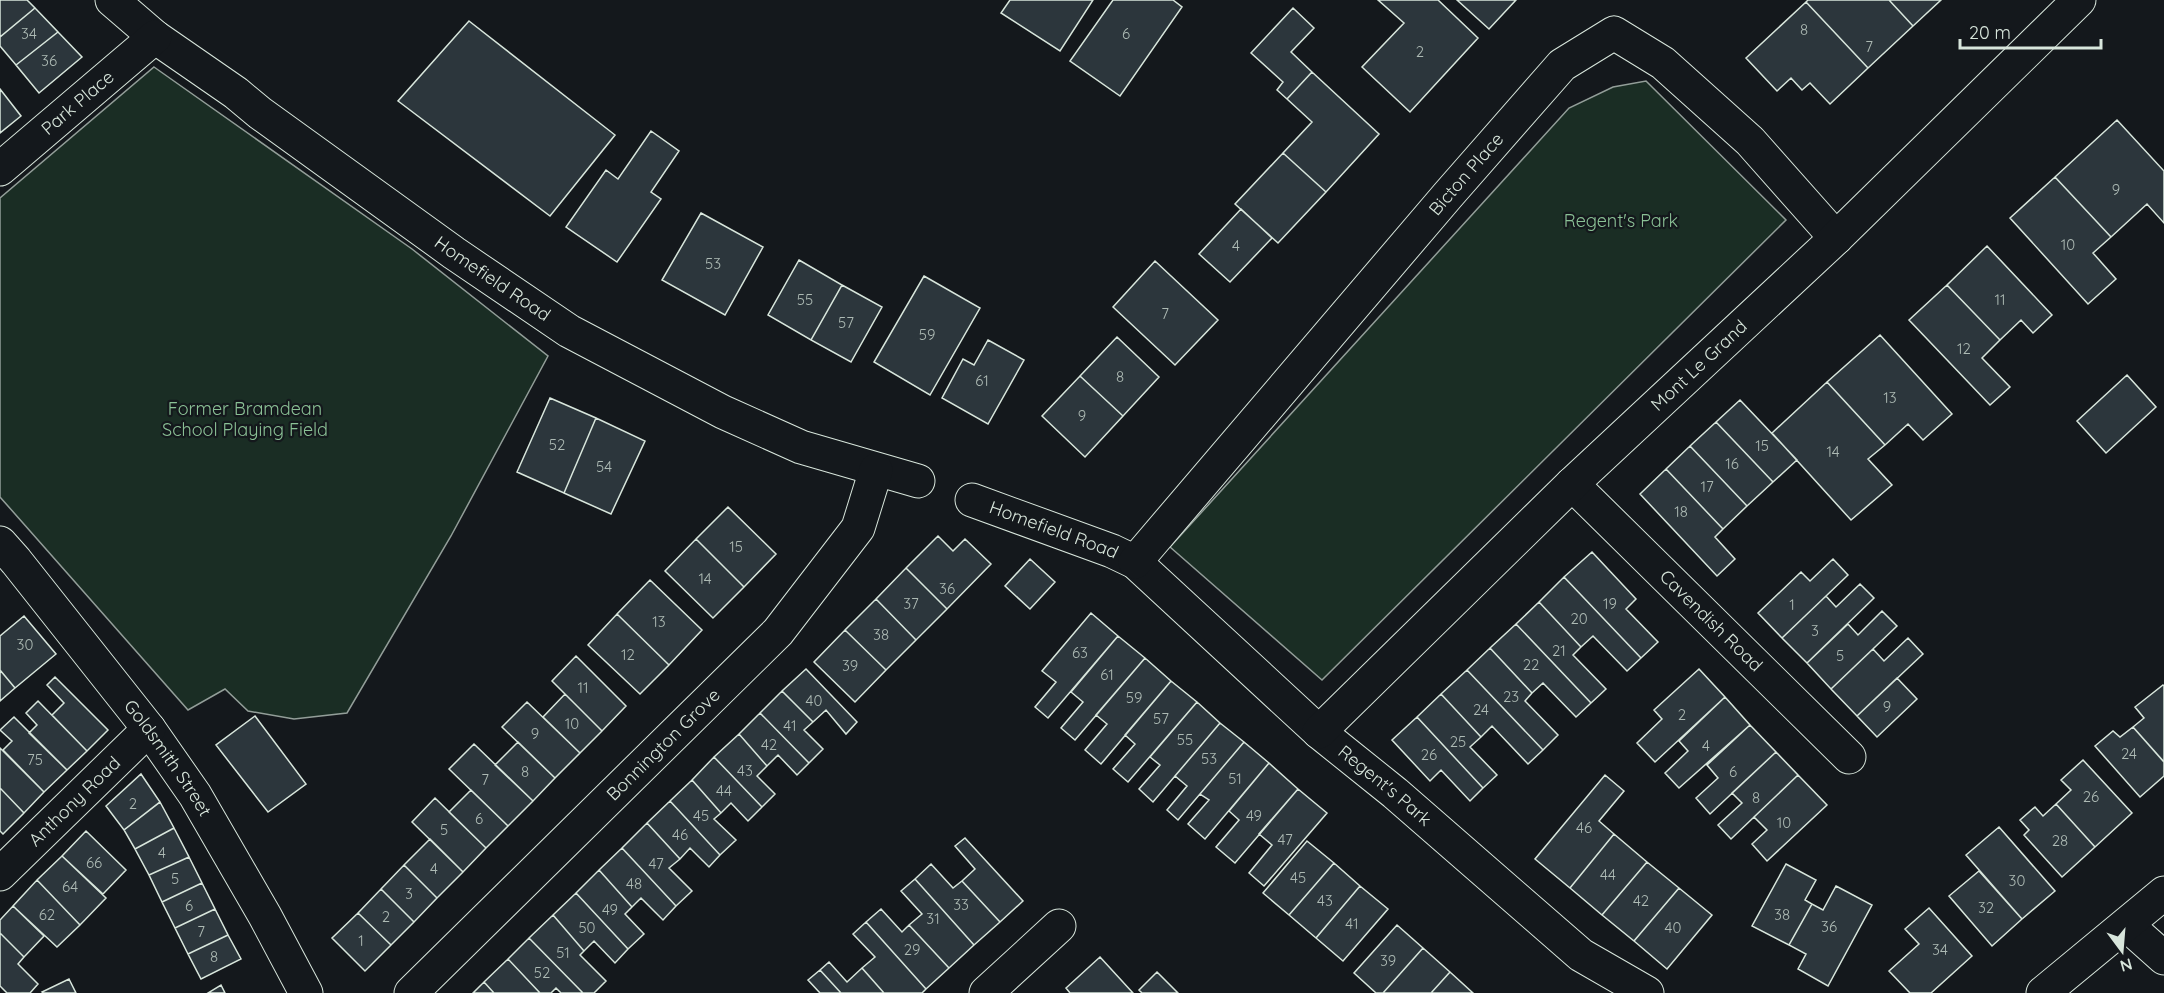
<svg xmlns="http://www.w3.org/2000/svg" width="2164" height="993" viewBox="0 0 2164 993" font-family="Quicksand,sans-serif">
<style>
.green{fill:#1a2d24;stroke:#939e99;stroke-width:1.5}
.building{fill:#2c363c;stroke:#d8e6dc;stroke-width:1.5}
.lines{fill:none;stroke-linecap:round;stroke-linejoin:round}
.minor-casing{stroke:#d8e6dc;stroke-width:35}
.minor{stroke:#14181c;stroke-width:33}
.labels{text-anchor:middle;stroke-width:4.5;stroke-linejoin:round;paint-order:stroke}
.number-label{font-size:15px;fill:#adbab4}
.street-label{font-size:18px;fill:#d8e6dc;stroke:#14181c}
.park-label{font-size:18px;fill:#8ac095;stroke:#14181c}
</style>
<rect width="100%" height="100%" fill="#14181c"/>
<!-- green -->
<path class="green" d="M 154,67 L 412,249 L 548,356 L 451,536 L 347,713 L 294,719 L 248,711 L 225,689 L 188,710 L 0,497 L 0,198 Z
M 1646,81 L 1786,220 L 1322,680 L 1170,547 L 1569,108 L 1613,87 Z"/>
<!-- building -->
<path class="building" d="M 0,0 L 27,0 L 35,8 L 0,37 Z
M 1010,0 L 1093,0 L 1060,51 L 1001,13 Z
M 1113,0 L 1173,0 L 1182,7 L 1120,96 L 1070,61 Z
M 1378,0 L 1438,0 L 1478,38 L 1410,112 L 1362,67 L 1404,23 Z
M 1457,0 L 1516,0 L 1489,29 Z
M 1808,0 L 1889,0 L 1913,26 L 1868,68 L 1806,2 Z
M 1889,0 L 1941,0 L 1913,26 Z
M 1806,2 L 1868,68 L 1830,104 L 1810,83 L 1802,90 L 1791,78 L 1777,91 L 1746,58 Z
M 35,8 L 58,32 L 16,65 L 0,46 L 0,37 Z
M 1293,8 L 1314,28 L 1291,52 L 1312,72 L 1287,99 L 1277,90 L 1283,82 L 1251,53 Z
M 469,21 L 615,135 L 550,216 L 398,101 Z
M 58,32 L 82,57 L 39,93 L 16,65 Z
M 1312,72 L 1379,134 L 1326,192 L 1283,153 L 1312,122 L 1287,99 Z
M 0,89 L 21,116 L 0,133 Z
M 2117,120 L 2164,171 L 2164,223 L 2147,204 L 2111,237 L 2055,177 Z
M 651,131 L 679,151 L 651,192 L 661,199 L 617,262 L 566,227 L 606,170 L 618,179 Z
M 1283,153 L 1326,192 L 1278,243 L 1235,204 Z
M 2055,177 L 2111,237 L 2093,253 L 2116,279 L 2088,304 L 2010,218 Z
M 1241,209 L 1272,238 L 1230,282 L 1199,254 Z
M 701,213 L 763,247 L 725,315 L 662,280 Z
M 1987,246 L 2052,315 L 2033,333 L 2021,320 L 2000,340 L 1947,285 Z
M 799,260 L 842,285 L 811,340 L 768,315 Z
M 1155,261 L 1218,320 L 1175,365 L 1113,307 Z
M 924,276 L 980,308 L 930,395 L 874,362 Z
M 842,285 L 882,307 L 851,362 L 811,340 Z
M 1947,285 L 2000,340 L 1982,358 L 2010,387 L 1990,405 L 1909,320 Z
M 1880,335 L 1952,414 L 1923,440 L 1908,424 L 1885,445 L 1827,382 Z
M 1117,337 L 1159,377 L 1123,416 L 1080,376 Z
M 988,340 L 1024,360 L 988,424 L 942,398 L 963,359 L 974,365 Z
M 2127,375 L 2156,407 L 2106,453 L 2077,421 Z
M 1080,376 L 1123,416 L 1085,457 L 1042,416 Z
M 1827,382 L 1885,445 L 1868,459 L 1892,485 L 1851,520 L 1772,433 Z
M 550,398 L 596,418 L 564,493 L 517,472 Z
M 1740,400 L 1797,460 L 1773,482 L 1716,422 Z
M 596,418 L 645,441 L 611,514 L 564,493 Z
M 1716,422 L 1773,482 L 1747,506 L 1690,446 Z
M 1690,446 L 1747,506 L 1723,529 L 1666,469 Z
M 1666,469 L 1723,529 L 1715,537 L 1735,559 L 1717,576 L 1640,494 Z
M 728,507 L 776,554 L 744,587 L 696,539 Z
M 938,536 L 953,551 L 965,539 L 991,564 L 947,609 L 906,568 Z
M 696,539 L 744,587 L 713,618 L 665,571 Z
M 1592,552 L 1636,599 L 1626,609 L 1658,642 L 1641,658 L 1564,577 Z
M 1030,559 L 1055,582 L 1030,609 L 1005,586 Z
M 1833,559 L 1848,575 L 1782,638 L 1758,613 L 1801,572 L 1810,581 Z
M 906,568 L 947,609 L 916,640 L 876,599 Z
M 1564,577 L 1641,658 L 1627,671 L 1593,636 L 1581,647 L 1539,602 Z
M 650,580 L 702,630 L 669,665 L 617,614 Z
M 1860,584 L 1874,598 L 1807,663 L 1782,638 L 1826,596 L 1836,607 Z
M 876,599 L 916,640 L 886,670 L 845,630 Z
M 1539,602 L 1581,647 L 1573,655 L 1606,689 L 1591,703 L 1516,624 Z
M 1882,611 L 1897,626 L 1831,689 L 1807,663 L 1848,624 L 1858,635 Z
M 1091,613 L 1118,636 L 1048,718 L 1035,707 L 1056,682 L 1042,671 Z
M 617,614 L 669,665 L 640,694 L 588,645 Z
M 24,616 L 56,654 L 15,688 L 0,670 L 0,636 Z
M 1516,624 L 1591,703 L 1576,717 L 1543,683 L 1532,693 L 1490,648 Z
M 845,630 L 886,670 L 855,702 L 814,662 Z
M 1118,636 L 1145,658 L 1075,740 L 1061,728 L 1083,702 L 1071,692 Z
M 1908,638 L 1923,654 L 1857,716 L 1831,689 L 1873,649 L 1884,661 Z
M 1490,648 L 1532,693 L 1525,701 L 1558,735 L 1543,750 L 1467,670 Z
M 576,656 L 626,706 L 602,731 L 552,681 Z
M 1145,658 L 1171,681 L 1101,764 L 1085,750 L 1107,724 L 1096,715 Z
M 806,669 L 857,722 L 846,734 L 826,710 L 813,722 L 782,691 Z
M 1699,669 L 1725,697 L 1655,762 L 1637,743 L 1662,719 L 1654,710 Z
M 0,670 L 15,688 L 0,701 Z
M 1467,670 L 1543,750 L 1528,764 L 1492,726 L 1481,737 L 1441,694 Z
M 55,677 L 108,730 L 87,751 L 52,715 L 64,703 L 47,685 Z
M 1897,678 L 1917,699 L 1877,737 L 1857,716 Z
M 1171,681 L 1197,702 L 1128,782 L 1113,769 L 1135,744 L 1125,735 Z
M 2163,685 L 2164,686 L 2164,762 L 2133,727 L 2144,718 L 2135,707 Z
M 782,691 L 813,722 L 804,730 L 823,749 L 809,763 L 760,713 Z
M 565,694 L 602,731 L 580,753 L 543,717 Z
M 1441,694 L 1481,737 L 1470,747 L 1497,775 L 1483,788 L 1417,717 Z
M 1725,697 L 1750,725 L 1679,788 L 1665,773 L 1688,751 L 1679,741 Z
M 38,701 L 87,751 L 67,770 L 29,733 L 37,725 L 26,713 Z
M 527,702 L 580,753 L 555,778 L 502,727 Z
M 1197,702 L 1220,723 L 1153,802 L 1139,789 L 1160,765 L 1150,757 Z
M 760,713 L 809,763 L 797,775 L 778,755 L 767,766 L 739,734 Z
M 255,716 L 306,784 L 268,812 L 216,745 Z
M 14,717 L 67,770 L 44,792 L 3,750 L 12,741 L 0,730 Z
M 1417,717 L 1483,788 L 1470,801 L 1441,770 L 1430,781 L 1392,740 Z
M 1220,723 L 1244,742 L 1178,820 L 1167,810 L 1187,786 L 1175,776 Z
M 1750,725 L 1776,752 L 1710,814 L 1696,798 L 1718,778 L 1707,765 Z
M 2133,727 L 2164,762 L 2164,776 L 2140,797 L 2095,746 L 2113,731 L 2120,737 Z
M 739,734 L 767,766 L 757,776 L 775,794 L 762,807 L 714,757 Z
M 518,742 L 555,778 L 533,801 L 495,765 Z
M 1244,742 L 1269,763 L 1205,839 L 1188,824 L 1209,800 L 1200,794 Z
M 474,744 L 533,801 L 508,826 L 449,769 Z
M 0,748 L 44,792 L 24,813 L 0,788 Z
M 1776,752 L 1798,775 L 1731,839 L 1718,825 L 1742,803 L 1732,793 Z
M 714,757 L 762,807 L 748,821 L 731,803 L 721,813 L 692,780 Z
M 2083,760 L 2132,813 L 2095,847 L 2056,804 L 2071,790 L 2061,780 Z
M 1269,763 L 1298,789 L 1235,863 L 1216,847 L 1239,820 L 1229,811 Z
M 141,774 L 160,802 L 124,830 L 106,806 Z
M 1605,775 L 1624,791 L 1599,821 L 1614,834 L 1570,888 L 1535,859 Z
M 1798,775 L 1827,805 L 1767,861 L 1752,844 L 1767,830 L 1754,817 Z
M 692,780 L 721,813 L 714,819 L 736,840 L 720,855 L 670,801 Z
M 0,788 L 24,813 L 3,834 L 0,831 Z
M 1298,789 L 1327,813 L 1264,886 L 1249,873 L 1272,845 L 1259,834 Z
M 471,790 L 508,826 L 486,848 L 449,812 Z
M 435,798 L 486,848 L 463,872 L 412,822 Z
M 670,801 L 720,855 L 709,867 L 690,848 L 680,859 L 647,823 Z
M 160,802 L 174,828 L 135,849 L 124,830 Z
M 2056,804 L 2095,847 L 2062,877 L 2024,835 L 2029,830 L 2020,820 L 2035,807 L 2043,816 Z
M 647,823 L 680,859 L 669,868 L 692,891 L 676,906 L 622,848 Z
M 1999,827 L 2055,891 L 2022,919 L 1966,855 Z
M 174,828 L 189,857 L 149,875 L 135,849 Z
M 86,831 L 126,870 L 103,894 L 62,856 Z
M 1614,834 L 1647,862 L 1602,915 L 1570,888 Z
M 965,838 L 1023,901 L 1000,922 L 962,881 L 975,869 L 955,846 Z
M 430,839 L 463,872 L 437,898 L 404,865 Z
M 1307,841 L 1334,863 L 1289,915 L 1263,893 Z
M 622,848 L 676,906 L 663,920 L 641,898 L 632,907 L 599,870 Z
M 62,856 L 106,898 L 80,925 L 37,880 Z
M 189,857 L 202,883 L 162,902 L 149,875 Z
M 1647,862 L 1679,888 L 1634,941 L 1602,915 Z
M 1334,863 L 1360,886 L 1316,938 L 1289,915 Z
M 931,864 L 953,888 L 962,881 L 1000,922 L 974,945 L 915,879 Z
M 1786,864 L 1816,880 L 1805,900 L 1812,904 L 1789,945 L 1752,926 Z
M 404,865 L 437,898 L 414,922 L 381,889 Z
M 599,870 L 632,907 L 625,914 L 644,934 L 628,949 L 576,893 Z
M 1979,871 L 2022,919 L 1992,946 L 1949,896 Z
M 915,879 L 974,945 L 949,968 L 909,925 L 922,914 L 901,891 Z
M 37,880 L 80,925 L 57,947 L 13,906 Z
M 202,883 L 215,909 L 175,928 L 162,902 Z
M 1360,886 L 1388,909 L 1343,961 L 1316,938 Z
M 1836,886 L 1872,905 L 1828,986 L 1798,969 L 1806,954 L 1789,945 L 1812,904 L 1823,910 Z
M 1679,888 L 1712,915 L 1667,969 L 1634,941 Z
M 381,889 L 414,922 L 391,945 L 358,913 Z
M 576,893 L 628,949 L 615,963 L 594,941 L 584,951 L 553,915 Z
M 13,906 L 44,936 L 24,957 L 0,933 L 0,920 Z
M 1929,908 L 1972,956 L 1931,993 L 1910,993 L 1889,971 L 1919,944 L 1905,929 Z
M 215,909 L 228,935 L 188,954 L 175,928 Z
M 881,909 L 902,932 L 909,925 L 949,968 L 926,989 L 866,922 Z
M 358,913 L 391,945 L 365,971 L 332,938 Z
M 553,915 L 584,951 L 580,955 L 606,981 L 594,993 L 583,993 L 529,938 Z
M 866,922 L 926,989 L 922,993 L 884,993 L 862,968 L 875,957 L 853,934 Z
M 1397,925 L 1423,948 L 1383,993 L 1376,993 L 1354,973 Z
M 0,933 L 24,957 L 18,964 L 38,984 L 30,993 L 7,993 L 0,986 Z
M 228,935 L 241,959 L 201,979 L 188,954 Z
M 529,938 L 583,993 L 561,993 L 556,988 L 551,993 L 540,993 L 508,959 Z
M 1423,948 L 1450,972 L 1431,993 L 1383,993 Z
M 1100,957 L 1133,993 L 1070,993 L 1066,988 Z
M 508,959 L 540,993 L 494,993 L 484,982 Z
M 829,962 L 847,982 L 862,968 L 884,993 L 841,993 L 820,970 Z
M 820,970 L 841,993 L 820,993 L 808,980 Z
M 1157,972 L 1178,993 L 1142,993 L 1139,990 Z
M 1450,972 L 1473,993 L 1431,993 Z
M 69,979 L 76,993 L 43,993 L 42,992 Z
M 484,982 L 494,993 L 473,993 Z
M 221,985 L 225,993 L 208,993 Z"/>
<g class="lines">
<defs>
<g id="minor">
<path id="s1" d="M 112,0 L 155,37 L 236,93 L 260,113 L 454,253 L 569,331 L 723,412 L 801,447 L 918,481"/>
<path id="s2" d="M 0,169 L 155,37"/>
<path id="s3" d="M 1572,484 L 1849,757"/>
<path id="s4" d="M 972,500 L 1112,551 L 1135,562 L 1319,732 L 1395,793 L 1581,955 L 1647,993"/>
<path id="s5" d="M 0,543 L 16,561 L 149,729 L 195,795 L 265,916 L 306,993"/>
<path id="s6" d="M 1135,562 L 1448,195 L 1562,65 L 1614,33 L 1663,63 L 1750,141 L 1836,238"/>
<path id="s7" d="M 1319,732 L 1572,484 L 1836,238 L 2079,0"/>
<path id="s8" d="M 0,874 L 149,729"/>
<path d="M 2127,925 L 2164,958"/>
<path id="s9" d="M 411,993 L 778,632 L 858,528 L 876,470"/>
<path d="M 986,993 L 1059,926"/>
<path d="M 2043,993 L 2164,893"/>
</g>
</defs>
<!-- minor casing -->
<use href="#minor" class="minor-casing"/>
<!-- minor -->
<use href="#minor" class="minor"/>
</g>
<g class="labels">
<!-- number labels -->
<g class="number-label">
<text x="1804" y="35">8</text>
<text x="29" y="39">34</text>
<text x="1126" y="39">6</text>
<text x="1869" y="52">7</text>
<text x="1420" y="57">2</text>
<text x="49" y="66">36</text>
<text x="2116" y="195">9</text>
<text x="2068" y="250">10</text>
<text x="1236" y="251">4</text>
<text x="713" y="269">53</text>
<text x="805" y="305">55</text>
<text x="2000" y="305">11</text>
<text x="1165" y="319">7</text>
<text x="846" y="328">57</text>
<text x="927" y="340">59</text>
<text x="1964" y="354">12</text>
<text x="1120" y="382">8</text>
<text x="982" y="386">61</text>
<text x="1890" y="403">13</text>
<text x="1082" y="421">9</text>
<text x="557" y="450">52</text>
<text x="1762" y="451">15</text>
<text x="1833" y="457">14</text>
<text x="1732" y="469">16</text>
<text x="604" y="472">54</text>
<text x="1707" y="492">17</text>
<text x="1681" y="517">18</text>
<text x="736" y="552">15</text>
<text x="705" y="584">14</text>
<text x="947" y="594">36</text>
<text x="911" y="609">37</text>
<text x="1610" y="609">19</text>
<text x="1792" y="610">1</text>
<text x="1579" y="624">20</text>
<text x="659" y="627">13</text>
<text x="1815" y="636">3</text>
<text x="881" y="640">38</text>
<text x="25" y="650">30</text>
<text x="1559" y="656">21</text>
<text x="1080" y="658">63</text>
<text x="628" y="660">12</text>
<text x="1840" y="661">5</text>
<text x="1531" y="670">22</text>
<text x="850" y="671">39</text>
<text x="1107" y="680">61</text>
<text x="583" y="693">11</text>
<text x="1511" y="702">23</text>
<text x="1134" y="703">59</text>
<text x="814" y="706">40</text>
<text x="1887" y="712">9</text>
<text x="1481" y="715">24</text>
<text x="1682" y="720">2</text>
<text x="1161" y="724">57</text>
<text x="572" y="729">10</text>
<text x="790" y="731">41</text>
<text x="535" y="739">9</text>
<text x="1185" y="745">55</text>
<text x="1458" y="747">25</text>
<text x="769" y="750">42</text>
<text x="1706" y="751">4</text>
<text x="2129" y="759">24</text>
<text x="1429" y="760">26</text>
<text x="1209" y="764">53</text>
<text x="35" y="765">75</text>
<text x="745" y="776">43</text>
<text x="525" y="777">8</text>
<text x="1733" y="777">6</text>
<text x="1235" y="784">51</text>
<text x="485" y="785">7</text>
<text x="724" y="796">44</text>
<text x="2091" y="802">26</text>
<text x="1756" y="803">8</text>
<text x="133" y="809">2</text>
<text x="701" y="821">45</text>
<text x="1254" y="821">49</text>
<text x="479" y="824">6</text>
<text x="1784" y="828">10</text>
<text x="1584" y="833">46</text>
<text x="444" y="835">5</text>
<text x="680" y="840">46</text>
<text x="1285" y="845">47</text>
<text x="2060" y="846">28</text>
<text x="162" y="858">4</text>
<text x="94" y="868">66</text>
<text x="656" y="869">47</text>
<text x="434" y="874">4</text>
<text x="1608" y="880">44</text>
<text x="1298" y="883">45</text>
<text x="175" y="884">5</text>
<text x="2017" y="886">30</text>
<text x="634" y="889">48</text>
<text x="70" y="892">64</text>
<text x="409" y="899">3</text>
<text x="1325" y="906">43</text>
<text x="1641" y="906">42</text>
<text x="961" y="910">33</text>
<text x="189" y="911">6</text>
<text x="1986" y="913">32</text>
<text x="610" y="915">49</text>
<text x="47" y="920">62</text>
<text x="1782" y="920">38</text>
<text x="386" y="922">2</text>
<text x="933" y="924">31</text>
<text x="1352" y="929">41</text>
<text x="1829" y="932">36</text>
<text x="587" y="933">50</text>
<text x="1673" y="933">40</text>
<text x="201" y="937">7</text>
<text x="361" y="946">1</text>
<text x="912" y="955">29</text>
<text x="1940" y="955">34</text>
<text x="563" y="958">51</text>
<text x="214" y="962">8</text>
<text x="1388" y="966">39</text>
<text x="542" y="978">52</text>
</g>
<!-- street labels -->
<g class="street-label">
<text dy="6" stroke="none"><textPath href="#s2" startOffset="102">Park Place</textPath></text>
<text dy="6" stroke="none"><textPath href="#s6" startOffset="510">Bicton Place</textPath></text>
<text dy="6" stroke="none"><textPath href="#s1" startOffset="472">Homefield Road</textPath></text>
<text dy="6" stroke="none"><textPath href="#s7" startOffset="528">Mont Le Grand</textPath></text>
<text dy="6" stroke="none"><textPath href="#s4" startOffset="87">Homefield Road</textPath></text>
<text dy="6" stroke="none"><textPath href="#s3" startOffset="195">Cavendish Road</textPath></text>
<text dy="6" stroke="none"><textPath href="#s9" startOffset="354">Bonnington Grove</textPath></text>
<text dy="6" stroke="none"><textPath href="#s5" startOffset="273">Goldsmith Street</textPath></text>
<text dy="6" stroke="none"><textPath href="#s4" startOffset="510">Regent's Park</textPath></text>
<text dy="6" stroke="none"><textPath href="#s8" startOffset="104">Anthony Road</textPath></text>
</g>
<!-- park labels -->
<g class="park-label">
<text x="1621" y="227">Regent's Park</text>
<text x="245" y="415">Former Bramdean<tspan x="245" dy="21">School Playing Field</tspan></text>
</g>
</g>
<!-- north arrow -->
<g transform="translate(2122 951) rotate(164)" stroke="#14181c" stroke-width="4.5" paint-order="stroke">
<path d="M0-4.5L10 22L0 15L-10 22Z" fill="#d8e6dc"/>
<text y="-9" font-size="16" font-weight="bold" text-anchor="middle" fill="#d8e6dc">N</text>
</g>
<!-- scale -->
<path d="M1960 39v9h141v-9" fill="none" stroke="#d8e6dc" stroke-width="3"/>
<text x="1969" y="39" font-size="18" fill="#d8e6dc" stroke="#14181c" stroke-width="4.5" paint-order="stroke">20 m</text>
</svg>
